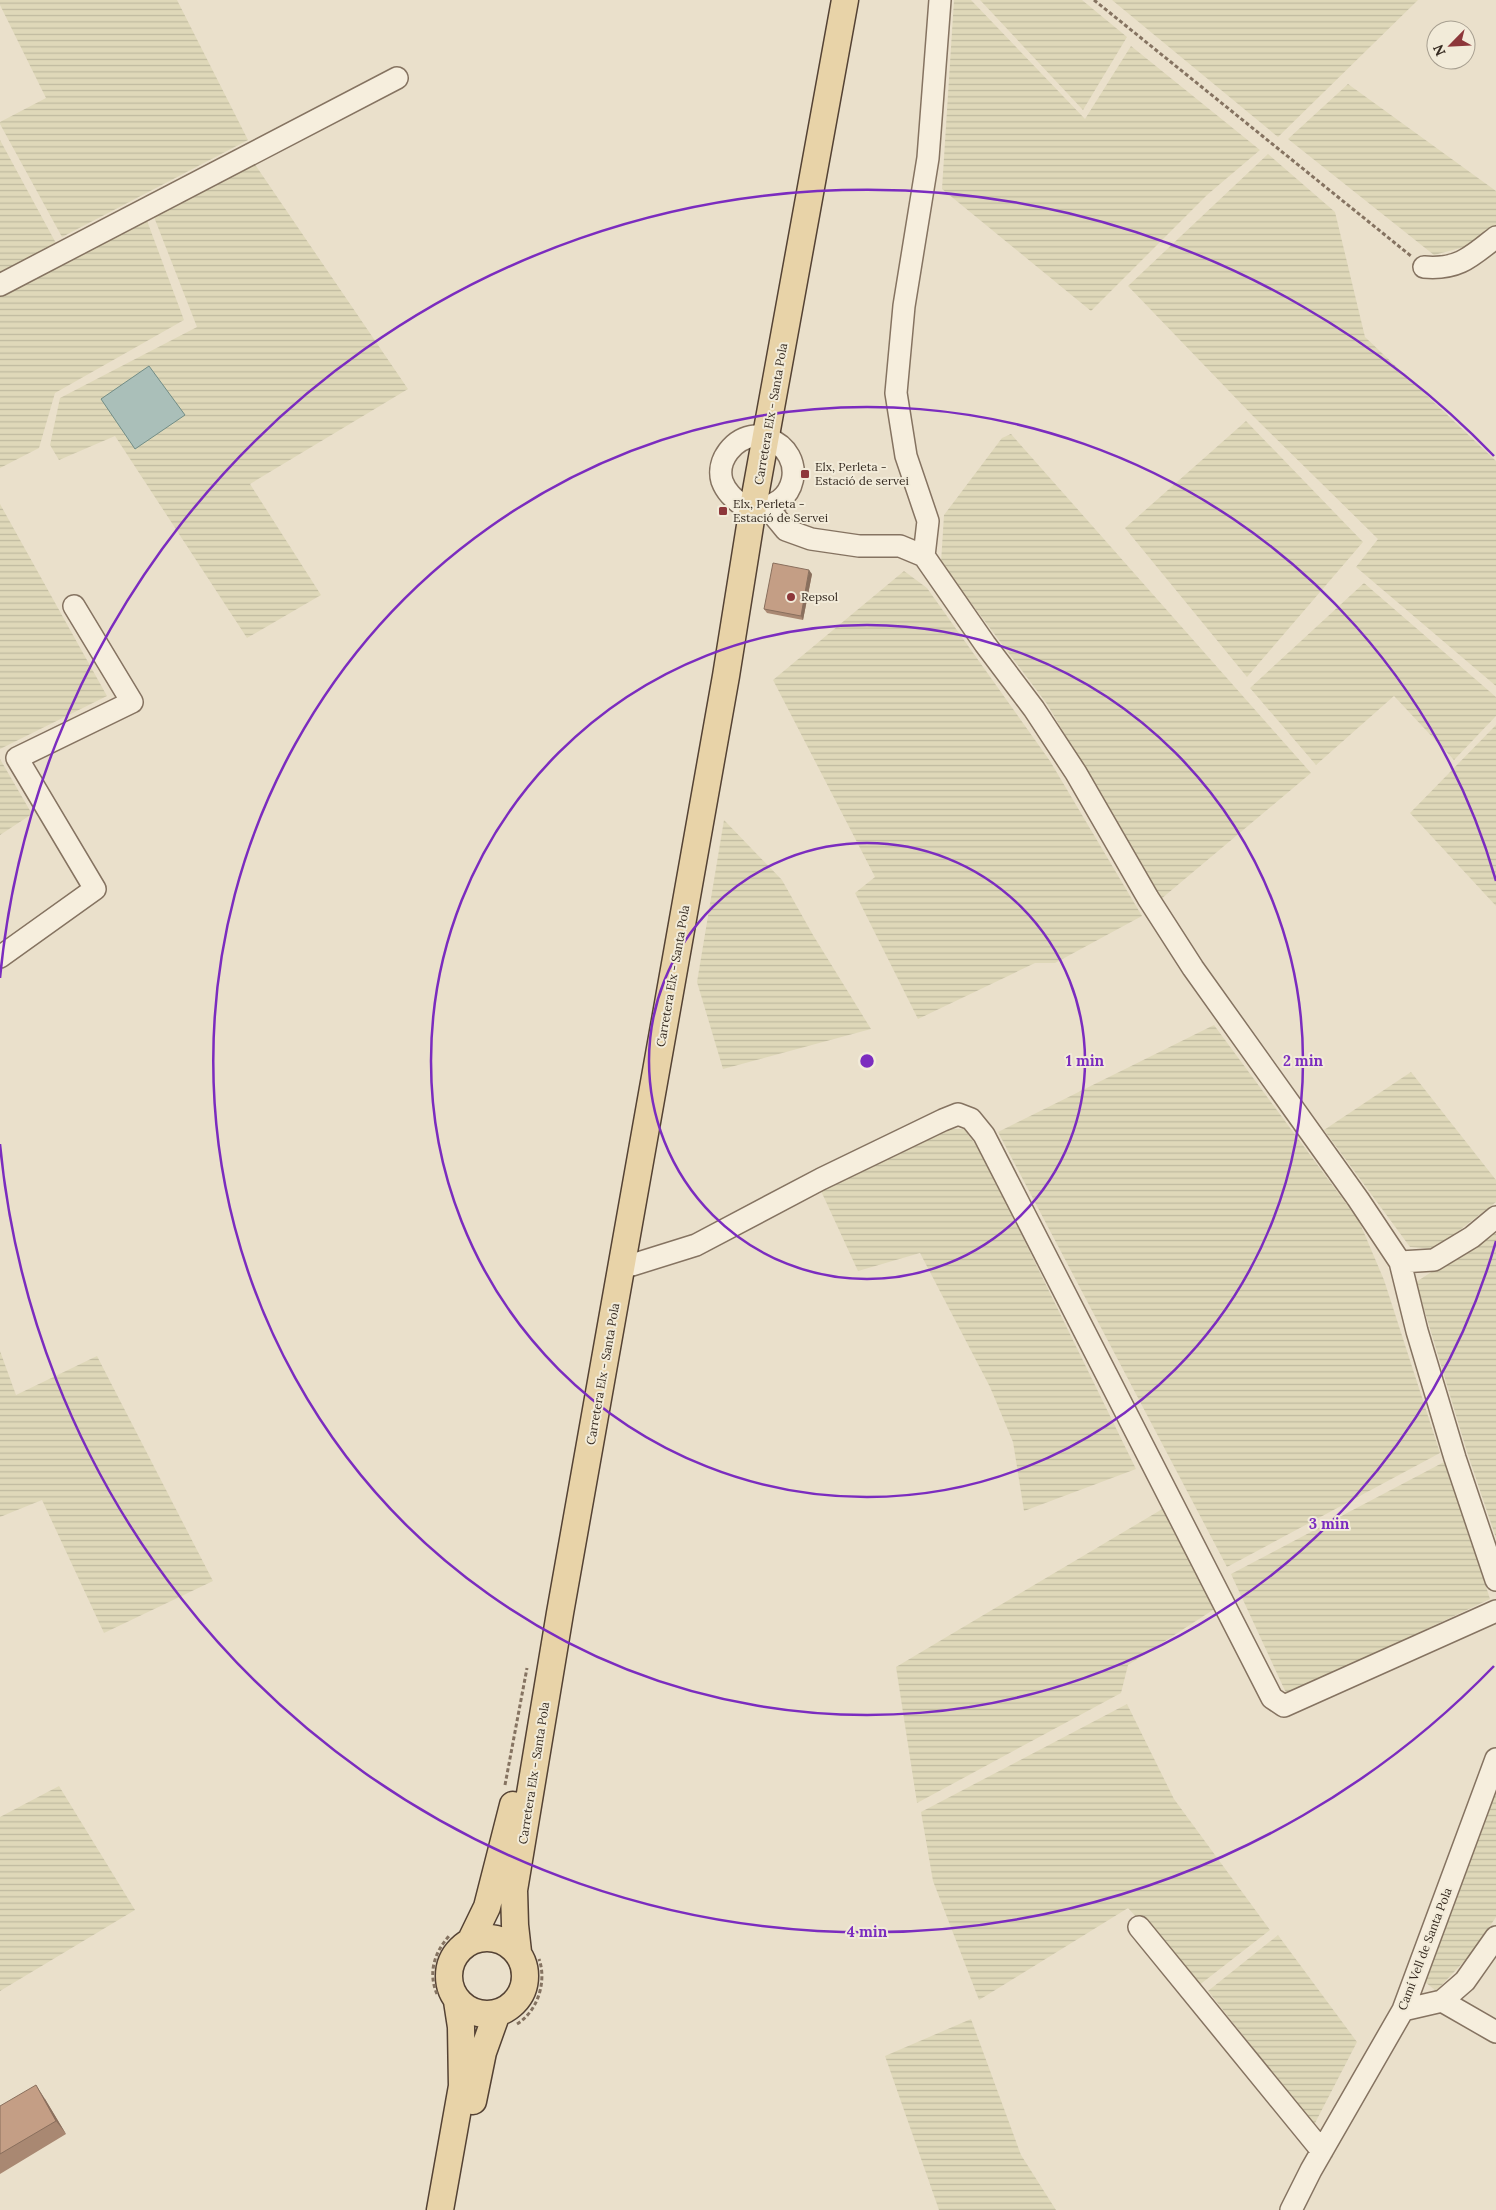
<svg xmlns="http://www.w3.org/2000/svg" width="1496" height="2210" viewBox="0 0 1496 2210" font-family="Lora,serif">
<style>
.farmland{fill:url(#farmland-rules)}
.water{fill:#aabfb9;stroke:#728d86}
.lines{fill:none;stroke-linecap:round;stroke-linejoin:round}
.minor-casing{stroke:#857361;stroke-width:24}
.major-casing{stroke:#544234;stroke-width:29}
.path{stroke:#857361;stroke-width:3;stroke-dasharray:4 2.5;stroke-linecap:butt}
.minor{stroke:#f6eedd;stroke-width:21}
.major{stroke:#e8d3a8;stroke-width:26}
.wall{fill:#a98872}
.shaded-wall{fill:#896f5d}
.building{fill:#c49e85;stroke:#896f5d}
.ring{fill:none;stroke:#7b2cbf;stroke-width:2.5}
.poi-dot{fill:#8d373a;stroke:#f2ebd9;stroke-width:2}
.labels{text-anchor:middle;stroke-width:4;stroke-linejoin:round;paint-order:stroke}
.street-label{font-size:12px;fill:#372c22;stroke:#f2ebd9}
.poi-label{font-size:12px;fill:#372c22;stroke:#f2ebd9;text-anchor:start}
.centre{fill:#7b2cbf;stroke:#f2ebd9;stroke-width:2.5}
.ring-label{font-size:15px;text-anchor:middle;font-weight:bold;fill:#7b2cbf;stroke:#f2ebd9;stroke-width:4;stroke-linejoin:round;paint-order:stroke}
</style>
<defs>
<pattern id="farmland-rules" width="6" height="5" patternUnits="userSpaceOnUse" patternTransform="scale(1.25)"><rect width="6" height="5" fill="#dfd8b9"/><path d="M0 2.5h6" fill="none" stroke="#c0ba9f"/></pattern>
</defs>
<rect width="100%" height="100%" fill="#eae0cb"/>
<!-- farmland -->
<path class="farmland" d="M 0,0 L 177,0 L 248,140 L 62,237 L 0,124 L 0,122 L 46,98 L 0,5 Z
M 954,0 L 971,0 L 1085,119 L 1131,46 L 1260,150 L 1207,195 L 1091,311 L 942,189 Z
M 980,0 L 1082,0 L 1127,37 L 1083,110 Z
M 1112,0 L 1418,0 L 1278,137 Z
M 1348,84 L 1496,191 L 1496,225 L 1468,246 L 1434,255 L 1288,139 Z
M 0,140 L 57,245 L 146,218 L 184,320 L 55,393 L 39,448 L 0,468 Z
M 1268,154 L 1335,212 L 1365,337 L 1496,461 L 1496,686 L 1356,567 L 1378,539 L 1252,415 L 1128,286 Z
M 254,163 L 408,389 L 250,484 L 321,595 L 247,638 L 115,436 L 59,460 L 50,445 L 60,398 L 197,327 L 154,217 Z
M 1246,421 L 1363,542 L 1247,677 L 1125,528 Z
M 1011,434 L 1311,773 L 1161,899 L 1047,704 L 941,563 L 944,515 L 1002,438 Z
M 0,504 L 107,696 L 0,749 Z
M 904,571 L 927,588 L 1050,761 L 1142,916 L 1055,963 L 1035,963 L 918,1019 L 855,893 L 875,877 L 773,680 Z
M 1364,583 L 1496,697 L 1496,716 L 1454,760 L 1394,696 L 1316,765 L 1250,688 Z
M 1496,725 L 1496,906 L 1410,813 Z
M 0,759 L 32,814 L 0,835 Z
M 724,820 L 782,880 L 813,935 L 871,1029 L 723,1069 L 697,982 Z
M 1214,1025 L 1359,1221 L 1384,1280 L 1440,1453 L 1227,1567 L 998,1132 Z
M 1411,1072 L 1496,1180 L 1496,1202 L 1435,1249 L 1410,1247 L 1324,1130 Z
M 947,1129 L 964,1129 L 981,1152 L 1136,1469 L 1024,1511 L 1013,1442 L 990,1387 L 920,1253 L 858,1271 L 821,1191 Z
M 1496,1230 L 1496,1538 L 1467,1452 L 1416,1282 Z
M 0,1351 L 16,1395 L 97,1356 L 213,1581 L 104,1633 L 42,1500 L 0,1517 Z
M 1446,1461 L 1490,1599 L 1287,1695 L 1231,1574 Z
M 1164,1508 L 1216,1608 L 1128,1665 L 1121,1693 L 917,1803 L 896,1667 Z
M 1127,1704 L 1174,1799 L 1270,1930 L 1198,1986 L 1128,1908 L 979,2000 L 933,1881 L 921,1812 Z
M 59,1786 L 135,1910 L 0,1991 L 0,1817 Z
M 1496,1791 L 1496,1917 L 1472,1953 L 1436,1991 L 1424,1981 Z
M 1278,1935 L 1357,2042 L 1314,2125 L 1208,1991 Z
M 971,2019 L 1021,2155 L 1056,2210 L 939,2210 L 885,2056 Z"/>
<!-- water -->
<path class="water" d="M 149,366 L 185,415 L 135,449 L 101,399 Z"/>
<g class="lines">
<defs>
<path id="minor" d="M 1424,267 C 1458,270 1471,257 1496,237
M 0,285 L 397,78
M 742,505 C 733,498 726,492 722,481 C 716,460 734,438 755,436
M 754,507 C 796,511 810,454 767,438
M 767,507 L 786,530 L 811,539 L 859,546 L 900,546 L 924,556 L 985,644 L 1034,709 L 1076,773 L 1148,898 L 1193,968 L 1358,1199 L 1400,1262 L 1417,1331 L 1455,1458 L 1496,1580
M 924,556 L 928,521 L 906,456 L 896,393 L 904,306 L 928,158 L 940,0
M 0,957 L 95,889 L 17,758 L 132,702 L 74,606
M 1400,1262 L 1434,1260 L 1472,1237 L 1496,1217
M 622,1265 L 632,1265 L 696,1245 L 821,1179 L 943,1120 L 958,1114 L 971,1119 L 984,1135 L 1272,1698 L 1284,1706 L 1496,1611
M 1139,1927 L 1322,2151
M 1442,2001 L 1496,2032
M 1403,2010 L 1442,2001 L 1465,1981 L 1496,1937
M 1291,2210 L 1311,2170 L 1403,2010 L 1496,1759"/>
<path id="major" d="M449 1976a38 38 0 1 1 76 0a38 38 0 1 1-76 0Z
M 471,1940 L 487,1907 L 513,1805
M 518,1952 L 515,1925 L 514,1890 L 560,1613 L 726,676 L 753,507 L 845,0
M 473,2101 L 483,2052 L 497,2013
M 440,2210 L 462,2086 L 461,2027 L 457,2001"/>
</defs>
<!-- minor casing -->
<use href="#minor" class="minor-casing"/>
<!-- major casing -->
<use href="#major" class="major-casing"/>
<!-- path -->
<path class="path" d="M 1094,0 L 1411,256
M 505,1785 L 527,1668
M 437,1994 C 428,1973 434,1953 449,1936
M 517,2024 C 538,2011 547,1981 539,1959"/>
<!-- minor -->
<use href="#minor" class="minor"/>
<!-- major -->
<use href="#major" class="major"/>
</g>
<!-- wall -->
<path class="wall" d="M 812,574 L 803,620 L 767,613 L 764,609 Z
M 45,2099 L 66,2134 L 0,2174 L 0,2106 Z"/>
<!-- shaded-wall -->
<path class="shaded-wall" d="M 809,570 L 812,574 L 803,620 L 801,616 Z
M 36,2085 L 45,2099 L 66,2134 L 56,2121 Z"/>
<!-- building -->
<path class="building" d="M 773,563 L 809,570 L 801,616 L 764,609 Z
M 36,2085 L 56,2121 L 0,2154 L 0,2106 Z"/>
<!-- distance rings -->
<g class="ring">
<circle cx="867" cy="1061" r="218"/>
<circle cx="867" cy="1061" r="436"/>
<path d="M1496 1241A654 654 0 1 1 1496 881"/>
<path d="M1494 1666A871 871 0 0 1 0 1144M0 978A871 871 0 0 1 1494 456"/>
</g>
<!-- markers -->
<g class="poi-dot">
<rect x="800" y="469" width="10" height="10" rx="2.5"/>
<rect x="718" y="506" width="10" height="10" rx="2.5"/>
<circle cx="791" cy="597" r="5"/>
</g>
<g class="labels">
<!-- street labels -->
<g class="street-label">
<text transform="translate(771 414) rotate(-80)" y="4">Carretera Elx - Santa Pola</text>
<text transform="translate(673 976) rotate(-80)" y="4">Carretera Elx - Santa Pola</text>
<text transform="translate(603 1374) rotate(-80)" y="4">Carretera Elx - Santa Pola</text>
<text transform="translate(534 1773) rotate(-81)" y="4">Carretera Elx - Santa Pola</text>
<text transform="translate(1425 1949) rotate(-69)" y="4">Camí Vell de Santa Pola</text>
</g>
<!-- poi labels -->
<g class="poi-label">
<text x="815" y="471">Elx, Perleta -<tspan x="815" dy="14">Estació de servei</tspan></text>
<text x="733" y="508">Elx, Perleta -<tspan x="733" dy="14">Estació de Servei</tspan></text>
<text x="801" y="601">Repsol</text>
</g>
</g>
<circle cx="867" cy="1061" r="8" class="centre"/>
<g class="ring-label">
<text x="1085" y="1066">1 min</text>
<text x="1303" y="1066">2 min</text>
<text x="1329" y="1529">3 min</text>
<text x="867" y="1937">4 min</text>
</g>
<!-- north arrow -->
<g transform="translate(1451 45) rotate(246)"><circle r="24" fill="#f2ebd9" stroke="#a79f90"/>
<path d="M0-4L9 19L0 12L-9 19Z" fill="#8d373a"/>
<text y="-8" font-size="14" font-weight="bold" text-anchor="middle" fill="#372c22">N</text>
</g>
</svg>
